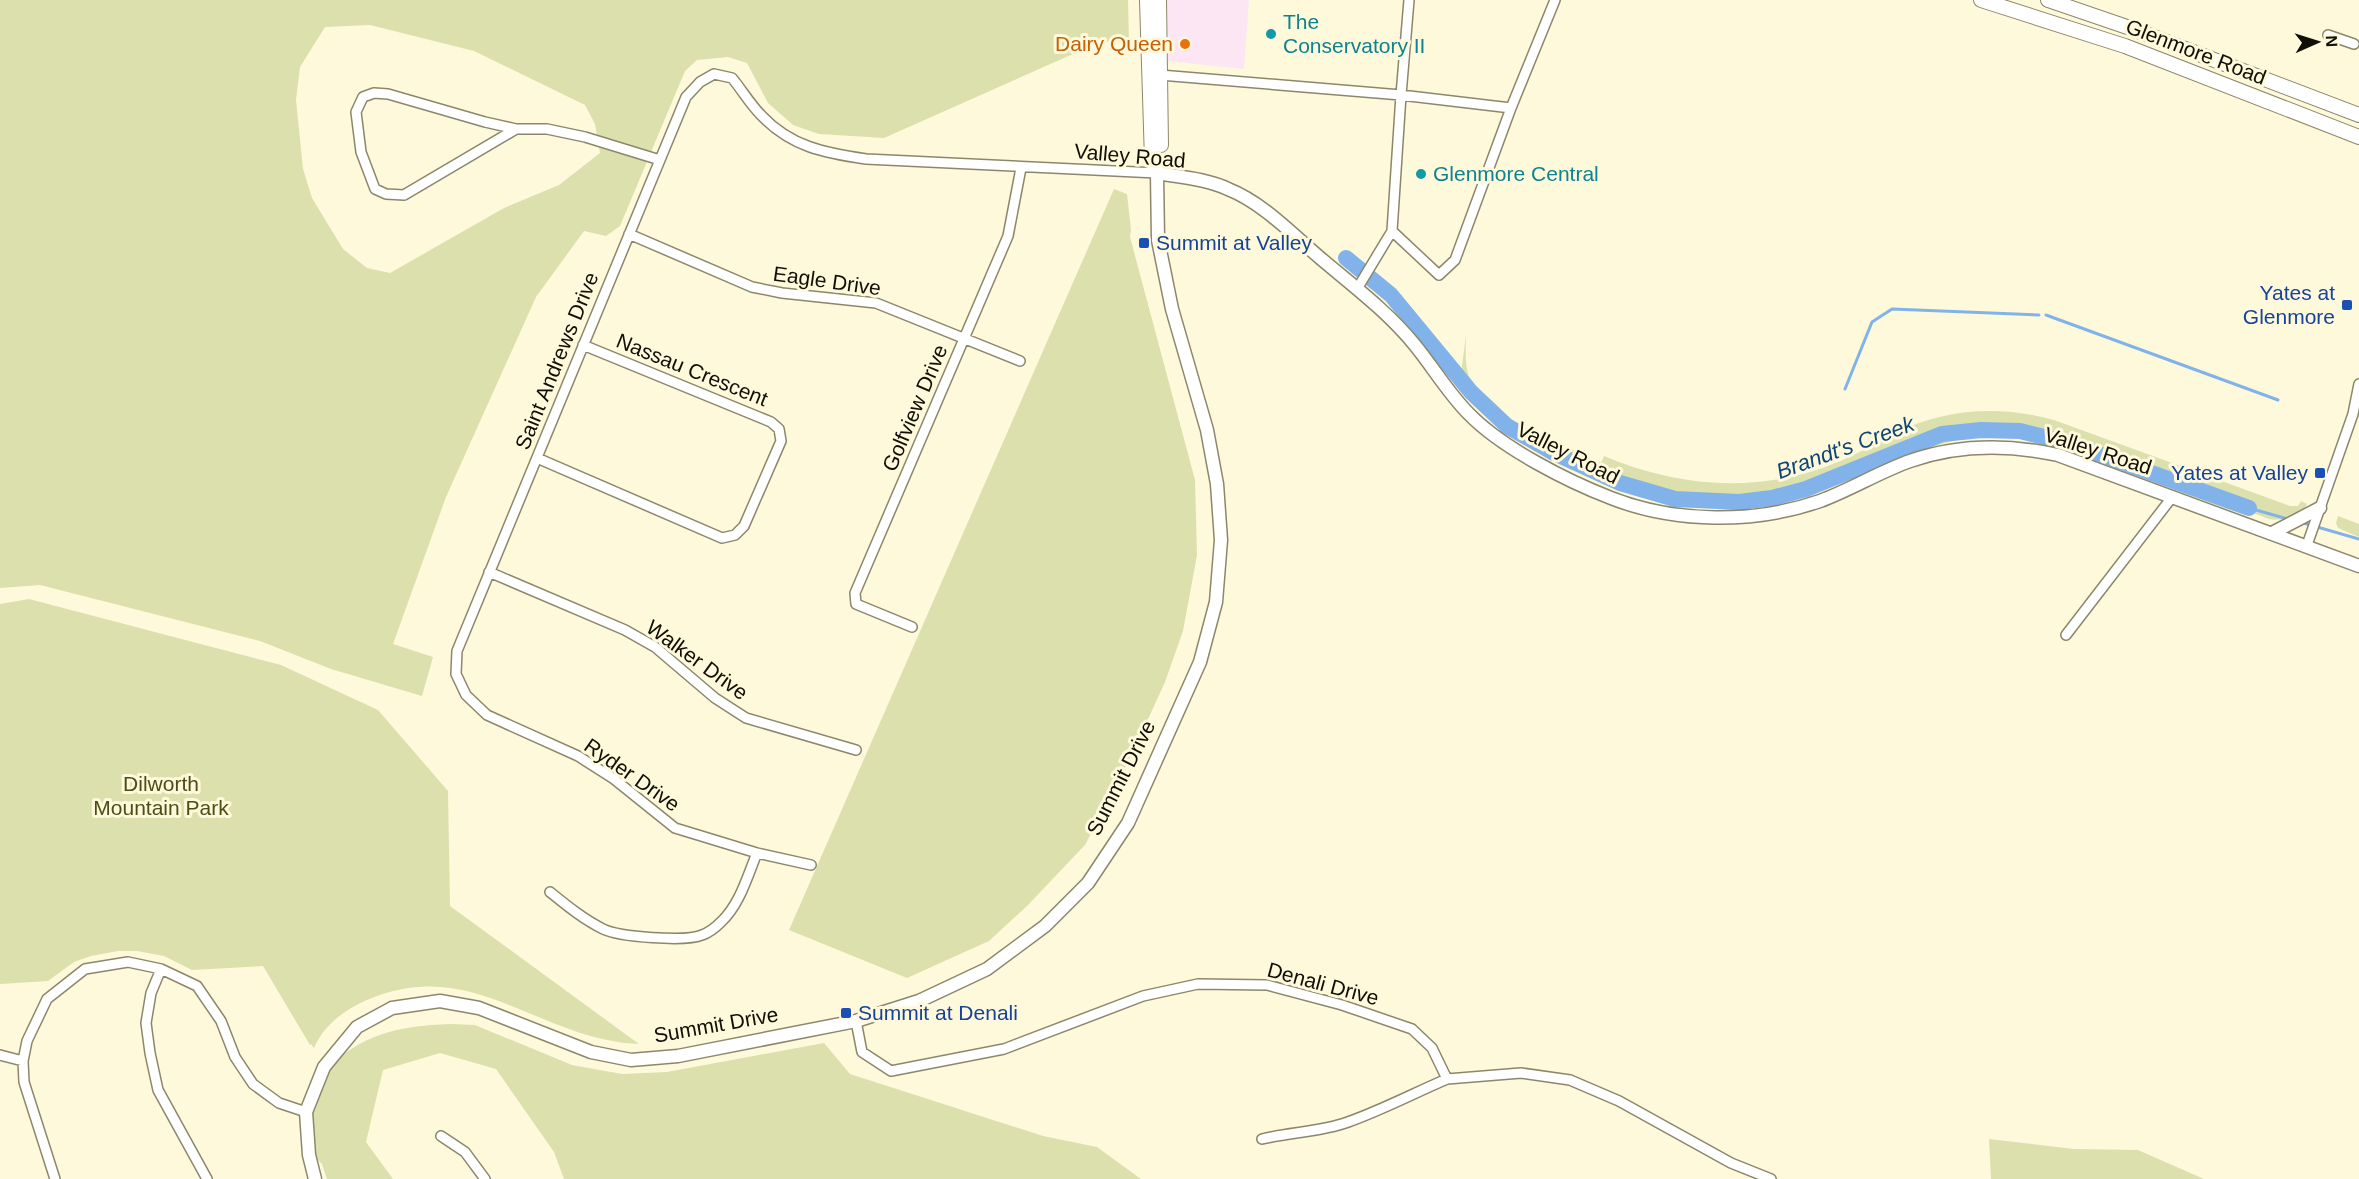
<svg xmlns="http://www.w3.org/2000/svg" width="2359" height="1179" viewBox="0 0 2359 1179" font-family="Helvetica,sans-serif">
<style>
.commercial{fill:#fce6f4}
.green{fill:#dce0ad;fill-rule:evenodd}
.lines{fill:none;stroke-linecap:round;stroke-linejoin:round}
.stream{stroke:#81b3ea;stroke-width:3}
.river{stroke:#81b3ea;stroke-width:16}
.minor-casing{stroke:#8c876c;stroke-width:12}
.tertiary-casing{stroke:#8c876c;stroke-width:15}
.secondary-casing{stroke:#8c876c;stroke-width:16}
.minor{stroke:#fff;stroke-width:9}
.tertiary{stroke:#fff;stroke-width:12}
.secondary{stroke:#fff;stroke-width:14}
.culture-dot{fill:#0f9aa8;stroke:#fef9db;stroke-width:2}
.food-dot{fill:#e8710a;stroke:#fef9db;stroke-width:2}
.transit-dot{fill:#1a4fb4;stroke:#fef9db;stroke-width:2}
.labels{text-anchor:middle;stroke-width:6;stroke-linejoin:round;paint-order:stroke}
.culture-label{font-size:21px;fill:#0d838f;stroke:#fef9db;text-anchor:start}
.food-label{font-size:21px;fill:#c56008;stroke:#fef9db;text-anchor:end}
.street-label{font-size:21px;fill:#100e05;stroke:#fef9db}
.transit-label{font-size:21px;fill:#164399;stroke:#fef9db;text-anchor:start}
.park-label{font-size:21px;fill:#4d4e17;stroke:#fef9db}
.water-label{font-size:22px;font-style:italic;fill:#0f4476;stroke:#fef9db}
</style>
<rect width="100%" height="100%" fill="#fef9db"/>
<!-- commercial -->
<path class="commercial" d="M 1165,0 L 1249,0 L 1244,69 L 1167,61 Z"/>
<!-- green -->
<path class="green" d="M 0,0 L 1128,0 L 1129,41 L 1100,42 L 884,138 L 819,134 L 793,125 L 768,103 L 747,63 L 728,57 L 697,60 L 685,71 L 620,226 L 606,236 L 584,231 L 536,297 L 446,497 L 393,644 L 433,657 L 422,696 L 331,669 L 260,641 L 40,585 L 0,588 ZM 370,25 L 474,51 L 585,105 L 595,124 L 600,153 L 559,185 L 504,208 L 390,273 L 367,268 L 343,249 L 312,198 L 303,169 L 296,100 L 300,67 L 325,27 Z
M 1114,189 L 1127,194 L 1131,230 L 1130,237 L 1195,480 L 1197,555 L 1183,631 L 1165,682 L 1133,752 L 1085,845 L 1027,906 L 989,941 L 907,978 L 789,930 Z
M 1466,335 C 1466,349 1464,368 1471,381 C 1492,422 1562,444 1601,463 L 1604,456 C 1680,488 1762,494 1838,462 C 1858,454 1876,442 1895,433 C 1946,408 2000,405 2054,420 L 2290,506 L 2298,506 L 2301,501 L 2307,504 C 2300,518 2284,521 2269,519 C 2224,502 2178,486 2133,469 C 2090,454 2048,436 2002,435 C 1935,435 1878,471 1816,491 C 1755,511 1685,513 1624,491 C 1600,483 1577,469 1555,458 C 1519,439 1486,421 1459,390 Z
M 2338,516 L 2359,524 L 2359,537 L 2338,528 L 2336,523 Z
M 29,599 L 281,665 L 378,710 L 448,791 L 450,906 L 639,1044 C 538,1040 473,954 367,1000 C 344,1010 324,1025 314,1048 L 311,1044 L 310,1045 L 263,966 L 192,970 L 164,956 L 137,951 L 118,951 L 91,956 L 74,962 L 48,981 L 0,984 L 0,604 Z
M 451,1024 L 475,1025 L 572,1065 L 622,1074 L 667,1072 L 824,1043 L 850,1074 L 1043,1136 L 1097,1147 L 1141,1179 L 564,1179 L 554,1152 L 496,1069 L 440,1053 L 383,1070 L 366,1142 L 393,1179 L 327,1179 L 322,1164 L 316,1158 C 313,1145 303,1116 303,1104 C 304,1092 314,1081 322,1073 C 361,1034 396,1026 451,1024 Z
M 1989,1139 L 2074,1149 L 2138,1150 L 2204,1179 L 1991,1179 Z"/>
<g class="lines">
<!-- stream -->
<path class="stream" d="M 2046,315 L 2278,400
M 1845,389 L 1872,322 L 1892,309 L 2039,315
M 2249,508 L 2288,519
M 2300,522 L 2359,539"/>
<!-- river -->
<path class="river" d="M 1346,258 L 1391,295 L 1471,392 L 1507,426 L 1554,453 L 1620,483 L 1675,499 L 1739,502 L 1772,498 L 1806,489 L 1942,434 L 1981,430 L 2020,431 L 2068,443 L 2249,508"/>
<defs>
<path id="minor" d="M 2328,35 L 2354,44
M 1160,75 L 1401,95 L 1409,0
M 516,129 L 404,195 L 386,194 L 375,189 L 361,152 L 356,112 L 363,97 L 374,93 L 388,94 L 485,122 L 516,129 L 547,129 L 585,137 L 660,160
M 1392,231 L 1439,275 L 1455,260 L 1511,108 L 1555,0
M 629,234 L 752,287 L 782,293 L 876,303 L 1020,361
M 1357,289 L 1392,231 L 1401,95 L 1511,108
M 537,458 L 722,538 L 735,535 L 744,526 L 781,441 L 779,429 L 771,422 L 583,345
M 2307,545 L 2353,414 L 2359,384
M 489,572 L 625,630 L 655,647 L 715,698 L 746,718 L 856,750
M 912,627 L 856,604 L 855,593 L 1008,236 L 1021,168
M 2066,635 L 2173,496
M 811,865 L 757,853 L 675,828 L 614,779 L 578,756 L 487,715 L 466,695 L 456,674 L 457,651 L 686,97 L 700,82 L 714,74 L 732,78 C 742,90 750,104 761,115 C 791,147 825,153 866,159 L 1157,173
M 550,892 C 566,905 583,919 603,929 C 619,937 686,942 702,935 C 708,933 716,927 721,922 C 740,904 747,877 757,853
M 161,969 L 151,993 L 146,1023 L 150,1053 L 158,1090 L 207,1179
M 856,1021 L 862,1052 L 891,1071 L 1004,1049 L 1143,996 L 1198,984 L 1267,985 L 1342,1005 L 1412,1029 L 1432,1048 L 1447,1079 L 1521,1073 L 1570,1080 L 1619,1101 L 1731,1163 L 1771,1179
M 0,1055 L 23,1061
M 441,1136 L 465,1152 L 485,1179
M 1262,1139 C 1291,1132 1321,1132 1348,1122 C 1382,1110 1414,1093 1447,1079
M 55,1179 L 24,1082 L 23,1061 L 27,1041 L 47,999 L 85,969 L 128,962 L 161,969 L 197,986 L 221,1021 L 235,1057 L 253,1084 L 279,1103 L 306,1112"/>
<path id="tertiary" d="M 2272,533 L 2320,508
M 315,1179 L 309,1155 L 306,1112 L 324,1067 L 357,1027 L 392,1008 L 440,1001 L 479,1008 L 591,1052 L 631,1060 L 678,1056 L 856,1021 L 919,1001 L 987,969 L 1045,926 L 1088,883 L 1128,823 L 1200,662 L 1216,602 L 1221,540 L 1217,484 L 1207,430 L 1172,309 L 1158,240 L 1157,173 C 1180,177 1207,179 1228,189 C 1263,203 1291,233 1319,257 C 1352,285 1387,311 1414,344 C 1433,367 1448,393 1469,414 C 1502,448 1567,481 1611,498 C 1675,523 1754,524 1820,501 C 1850,490 1879,472 1910,461 C 1959,444 2007,444 2058,455 L 2359,566"/>
<path id="secondary" d="M 1147,0 L 1152,160 L 1157,173
M 1159,0 L 1161,145
M 1981,0 L 2125,46 L 2359,137
M 2048,0 L 2130,28 L 2359,115"/>
</defs>
<!-- minor casing -->
<use href="#minor" class="minor-casing"/>
<!-- tertiary casing -->
<use href="#tertiary" class="tertiary-casing"/>
<!-- secondary casing -->
<use href="#secondary" class="secondary-casing"/>
<!-- minor -->
<use href="#minor" class="minor"/>
<!-- tertiary -->
<use href="#tertiary" class="tertiary"/>
<!-- secondary -->
<use href="#secondary" class="secondary"/>
</g>
<!-- markers -->
<g class="culture-dot">
<circle cx="1271" cy="34" r="6"/>
<circle cx="1421" cy="174" r="6"/>
</g>
<circle class="food-dot" cx="1185" cy="44" r="6"/>
<g class="transit-dot">
<rect x="1138" y="237" width="12" height="12" rx="3"/>
<rect x="2341" y="299" width="12" height="12" rx="3"/>
<rect x="2314" y="467" width="12" height="12" rx="3"/>
<rect x="840" y="1007" width="12" height="12" rx="3"/>
</g>
<g class="labels">
<!-- culture labels -->
<g class="culture-label">
<text x="1283" y="29">The<tspan x="1283" dy="24">Conservatory II</tspan></text>
<text x="1433" y="181">Glenmore Central</text>
</g>
<!-- food labels -->
<g class="food-label">
<text x="1173" y="51">Dairy Queen</text>
</g>
<!-- street labels -->
<g class="street-label">
<text transform="translate(2196 52) rotate(21)" y="7">Glenmore Road</text>
<text transform="translate(1130 156) rotate(5)" y="7">Valley Road</text>
<text transform="translate(827 281) rotate(8)" y="7">Eagle Drive</text>
<text transform="translate(557 361) rotate(-68)" y="7">Saint Andrews Drive</text>
<text transform="translate(692 370) rotate(22)" y="7">Nassau Crescent</text>
<text transform="translate(915 408) rotate(-67)" y="7">Golfview Drive</text>
<text transform="translate(2098 451) rotate(18)" y="7">Valley Road</text>
<text transform="translate(1568 453) rotate(27)" y="7">Valley Road</text>
<text transform="translate(697 660) rotate(36)" y="7">Walker Drive</text>
<text transform="translate(632 775) rotate(35)" y="7">Ryder Drive</text>
<text transform="translate(1121 778) rotate(-63)" y="7">Summit Drive</text>
<text transform="translate(1323 984) rotate(15)" y="7">Denali Drive</text>
<text transform="translate(716 1025) rotate(-10)" y="7">Summit Drive</text>
</g>
<!-- transit labels -->
<g class="transit-label">
<text x="1156" y="250">Summit at Valley</text>
<text x="2335" y="300" text-anchor="end">Yates at<tspan x="2335" dy="24">Glenmore</tspan></text>
<text x="2308" y="480" text-anchor="end">Yates at Valley</text>
<text x="858" y="1020">Summit at Denali</text>
</g>
<!-- park labels -->
<g class="park-label">
<text x="161" y="791">Dilworth<tspan x="161" dy="24">Mountain Park</tspan></text>
</g>
<!-- water labels -->
<g class="water-label">
<text transform="translate(1845 447) rotate(-20)" y="8">Brandt's Creek</text>
</g>
</g>
<!-- north arrow -->
<g transform="translate(2317 42) rotate(87)" stroke="#fef9db" stroke-width="4.5" paint-order="stroke">
<path d="M0-4.5L10 22L0 15L-10 22Z" fill="#100e05"/>
<text y="-9" font-size="16" font-weight="bold" text-anchor="middle" fill="#100e05">N</text>
</g>
</svg>
